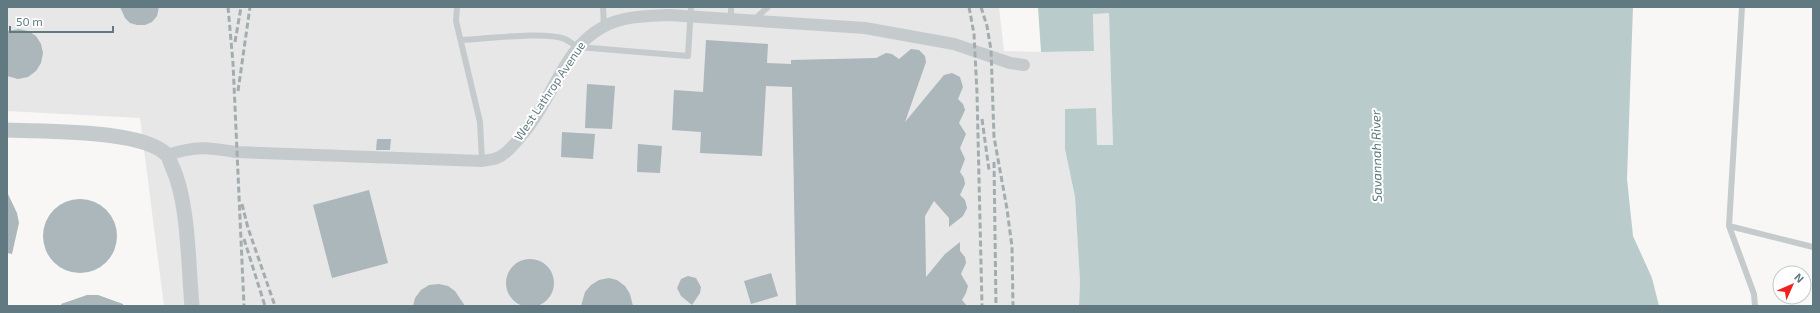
<svg xmlns="http://www.w3.org/2000/svg" width="1820" height="313" viewBox="0 0 1820 313" font-family="'Exo 2',sans-serif">
<style>
.built{fill:#e6e7e6}
.water{fill:#bacbcc}
.building{fill:#abb7ba}
.lines{fill:none;stroke-linecap:round;stroke-linejoin:round}
.service{stroke:#c5cbcd;stroke-width:6}
.minor{stroke:#c5cbcd;stroke-width:12}
.tertiary{stroke:#c5cbcd;stroke-width:15}
.rail{stroke:#a3adb0;stroke-width:3;stroke-dasharray:6 3;stroke-linecap:butt}
.labels{text-anchor:middle;stroke-width:4;stroke-linejoin:round;paint-order:stroke}
.street-label{font-size:12px;fill:#617a82;stroke:#fff}
.water-label{font-size:13px;font-style:italic;fill:#5b7a7c;stroke:#fff}
</style>
<rect width="100%" height="100%" fill="#f8f7f5"/>
<!-- built -->
<path class="built" d="M 7,7 L 999,7 L 1004,51 L 1041,52 L 1094,51 L 1093,13 L 1109,13 L 1113,146 L 1097,145 L 1065,149 L 1075,197 L 1080,282 L 1079,306 L 164,306 L 140,118 L 7,111 Z"/>
<!-- water -->
<path class="water" d="M 1038,7 L 1633,7 L 1627,179 L 1633,236 L 1652,278 L 1659,306 L 1079,306 L 1080,282 L 1075,197 L 1065,149 L 1065,109 L 1096,108 L 1097,145 L 1113,145 L 1109,13 L 1093,14 L 1094,51 L 1041,52 Z"/>
<!-- building -->
<path class="building" d="M 120,7 L 159,7 L 157,16 L 152,22 L 145,25 L 137,25 L 130,23 L 125,18 Z
M 19,29 L 28,31 L 36,36 L 41,44 L 43,53 L 41,63 L 36,71 L 28,77 L 18,79 L 7,76 L 7,31 Z
M 706,40 L 768,44 L 767,63 L 791,64 L 791,60 L 876,58 L 886,53 L 892,54 L 899,59 L 911,49 L 919,50 L 925,56 L 926,62 L 905,122 L 944,75 L 952,73 L 960,77 L 963,87 L 958,99 L 963,104 L 965,110 L 959,123 L 966,134 L 960,148 L 965,159 L 960,172 L 964,178 L 965,184 L 960,195 L 965,200 L 967,208 L 963,216 L 949,227 L 949,218 L 934,201 L 925,216 L 926,277 L 945,254 L 960,242 L 960,251 L 965,257 L 966,263 L 961,274 L 968,286 L 966,293 L 962,300 L 967,306 L 796,306 L 792,87 L 766,86 L 762,156 L 700,153 L 701,132 L 672,130 L 674,90 L 703,92 Z
M 587,84 L 615,86 L 612,129 L 585,128 Z
M 562,132 L 595,134 L 593,159 L 561,157 Z
M 377,139 L 391,139 L 390,150 L 376,150 Z
M 638,144 L 662,146 L 660,173 L 637,172 Z
M 369,190 L 388,263 L 332,278 L 313,205 Z
M 7,192 L 17,213 L 19,223 L 12,254 L 7,253 Z
M43 236a37 37 0 1 1 74 0a37 37 0 1 1-74 0Z
M506 283a24 24 0 1 1 48 0a24 24 0 1 1-48 0Z
M 771,273 L 778,296 L 751,304 L 744,281 Z
M 688,276 L 696,278 L 701,287 L 700,293 L 692,305 L 681,296 L 677,288 L 681,279 Z
M 609,278 L 617,280 L 625,286 L 630,294 L 633,306 L 581,306 L 585,292 L 591,285 L 599,280 Z
M 439,284 L 448,286 L 455,291 L 465,306 L 413,306 L 415,298 L 421,290 L 429,285 Z
M 87,295 L 98,295 L 123,304 L 123,306 L 62,306 L 61,304 Z"/>
<g class="lines">
<!-- service -->
<path class="service" d="M 457,7 L 456,21 L 480,122 L 482,161
M 603,7 L 604,26
M 1742,7 L 1729,226 L 1813,247
M 731,19 L 731,7
M 755,19 L 768,7
M 461,40 C 486,39 544,31 565,39 C 569,41 574,45 578,47 L 688,56 L 691,7
M 1729,226 L 1754,294 L 1755,306"/>
<!-- minor -->
<path class="minor" d="M 167,155 C 196,146 206,147 236,152 L 482,161 C 486,160 492,160 497,158 C 505,155 512,147 517,141 C 526,131 534,120 541,108 C 559,79 571,44 603,27 C 622,16 647,16 669,15 L 865,28 L 954,44 L 1010,63 L 1024,65"/>
<!-- tertiary -->
<path class="tertiary" d="M 7,130 C 43,132 143,129 167,155 C 169,157 170,162 172,166 C 189,203 188,264 192,306"/>
<!-- rail -->
<path class="rail" d="M 228,7 L 233,63 L 244,306
M 969,7 L 974,34 L 977,93 L 982,306
M 981,7 L 987,26 L 991,50 L 994,137 L 1007,209 L 1012,247 L 1013,306
M 235,42 L 241,7
M 238,91 L 250,7
M 982,119 L 989,170
M 994,162 L 996,306
M 242,204 L 248,228 L 275,306
M 244,239 L 265,306"/>
</g>
<g class="labels">
<!-- street labels -->
<g class="street-label">
<text transform="translate(550 91) rotate(-56)" y="4">West Lathrop Avenue</text>
</g>
<!-- water labels -->
<g class="water-label">
<text transform="translate(1376 156) rotate(-91)" y="5">Savannah River</text>
</g>
</g>
<!-- border -->
<rect width="1820" height="313" fill="none" stroke="#617a82" stroke-width="16"/>
<!-- north arrow -->
<g transform="translate(1792 285) rotate(45)"><circle r="19" fill="#ffffff" stroke="#c0cacd"/>
<path d="M0-3L7 15L0 10L-7 15Z" fill="#ef231d"/>
<text y="-6" font-size="11" font-weight="bold" text-anchor="middle" fill="#617a82">N</text>
</g>
<!-- scale -->
<path d="M10 26v6h103v-6" fill="none" stroke="#617a82" stroke-width="2"/>
<text x="16" y="26" font-size="12" fill="#617a82" stroke="#ffffff" stroke-width="3" paint-order="stroke">50 m</text>
</svg>
